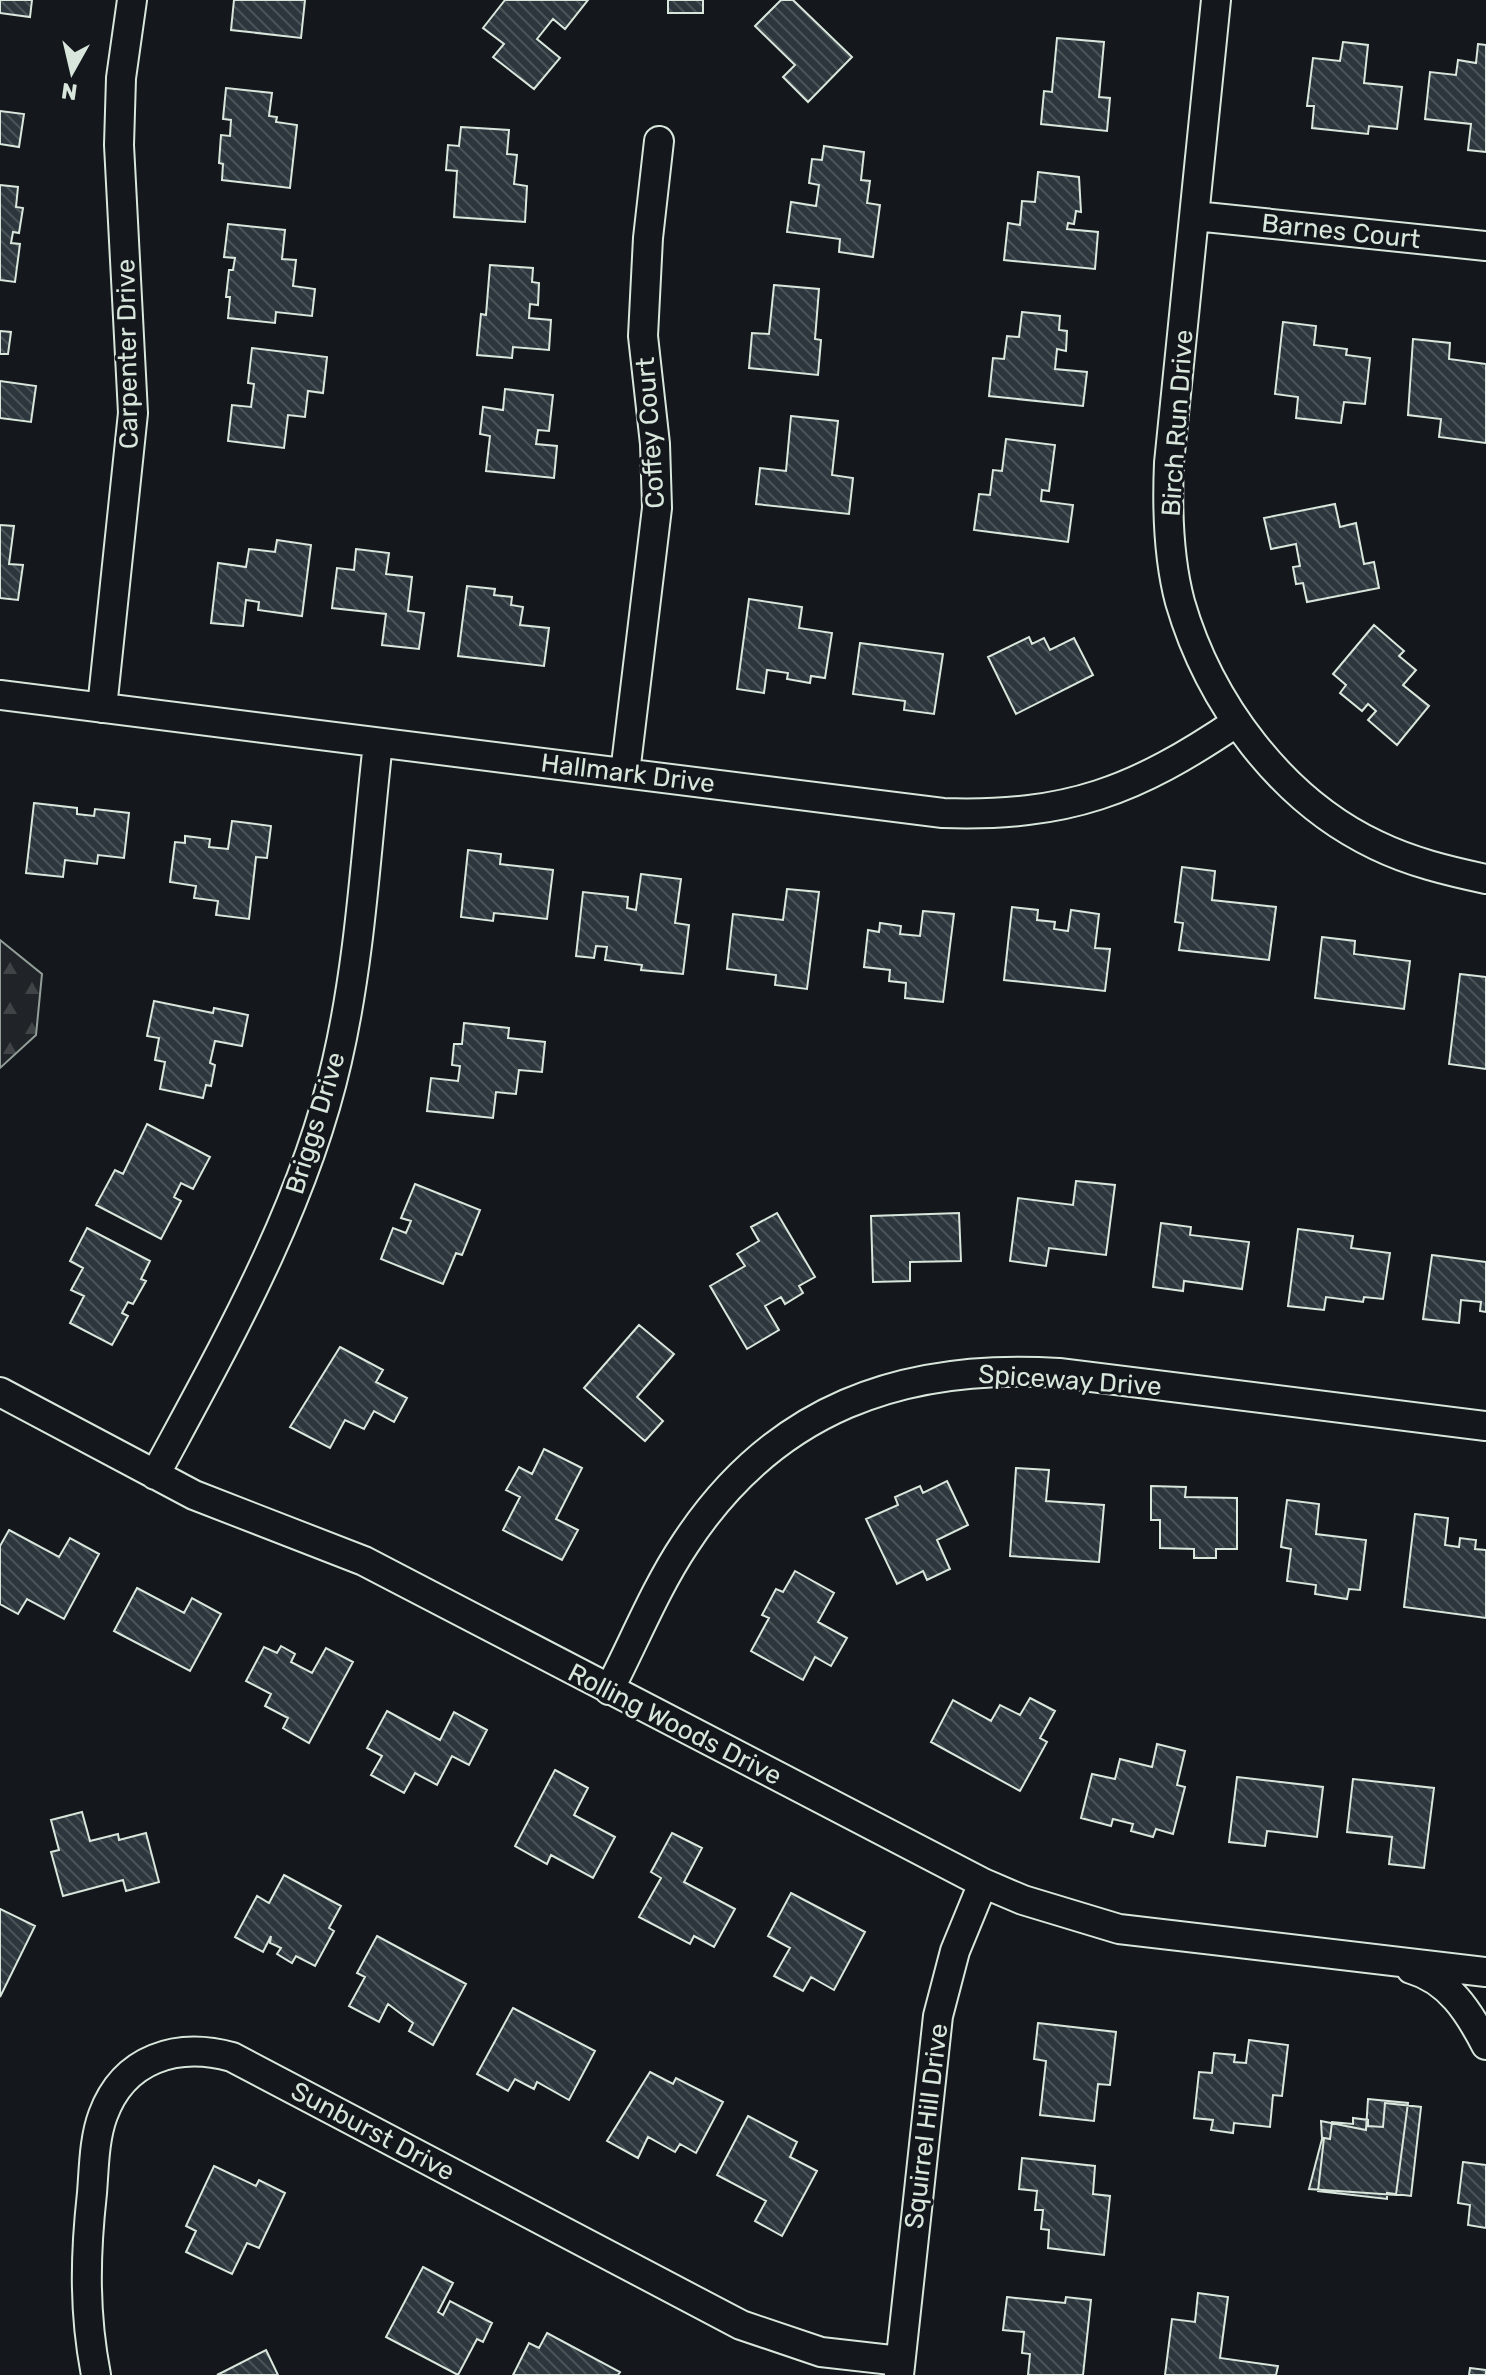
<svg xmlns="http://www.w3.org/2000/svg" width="1486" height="2375" viewBox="0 0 1486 2375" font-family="Rubik,sans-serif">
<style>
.forest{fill:url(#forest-firs);stroke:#939e99;stroke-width:2}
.building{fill:url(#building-back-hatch);stroke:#d8e6dc;stroke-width:2}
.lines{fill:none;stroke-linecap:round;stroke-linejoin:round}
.minor-casing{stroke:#d8e6dc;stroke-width:32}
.minor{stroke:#14181c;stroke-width:28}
.labels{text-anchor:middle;stroke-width:6;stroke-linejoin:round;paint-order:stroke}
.street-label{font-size:26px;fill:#d8e6dc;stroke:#14181c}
</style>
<defs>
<pattern id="forest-firs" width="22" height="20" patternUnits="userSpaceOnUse" patternTransform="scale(2)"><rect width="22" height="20" fill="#202428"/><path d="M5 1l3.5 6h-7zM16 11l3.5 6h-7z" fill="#404447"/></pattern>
<pattern id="building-back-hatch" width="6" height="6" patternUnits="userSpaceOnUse" patternTransform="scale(2)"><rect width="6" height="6" fill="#2c363c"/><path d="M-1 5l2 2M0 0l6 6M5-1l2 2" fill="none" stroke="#4a5358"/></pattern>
</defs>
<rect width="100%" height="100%" fill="#14181c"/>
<!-- forest -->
<path class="forest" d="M 0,940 L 42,974 L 36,1035 L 0,1068 Z"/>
<!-- building -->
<path class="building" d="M 0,0 L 32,0 L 30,17 L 0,13 Z
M 234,0 L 305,0 L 301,38 L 231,30 Z
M 505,0 L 588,0 L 565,29 L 553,19 L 537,39 L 560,58 L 534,89 L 493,57 L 504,44 L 483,28 Z
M 668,0 L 703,0 L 703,13 L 668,13 Z
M 781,0 L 793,0 L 852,57 L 808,102 L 783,77 L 795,65 L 755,26 Z
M 1057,38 L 1104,42 L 1099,97 L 1110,98 L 1107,131 L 1041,124 L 1044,91 L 1052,92 Z
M 1343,42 L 1368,45 L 1364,83 L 1402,87 L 1397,129 L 1369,126 L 1368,134 L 1312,128 L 1314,106 L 1307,106 L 1313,58 L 1340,61 Z
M 1478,44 L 1486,45 L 1486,152 L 1468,150 L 1471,124 L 1425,119 L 1430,72 L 1456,75 L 1458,60 L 1476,63 Z
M 226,88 L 272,93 L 269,116 L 277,117 L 276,122 L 297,125 L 290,188 L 222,180 L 223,164 L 219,163 L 221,135 L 230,136 L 231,120 L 223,119 Z
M 0,111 L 24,114 L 19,147 L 0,144 Z
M 461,127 L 509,130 L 507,154 L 517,155 L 514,184 L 527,186 L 525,222 L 454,217 L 457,171 L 446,170 L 448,145 L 459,146 Z
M 824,146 L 864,152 L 861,180 L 870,181 L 867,203 L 880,205 L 873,257 L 839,252 L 840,239 L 787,232 L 791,202 L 816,206 L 819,185 L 809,183 L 812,159 L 822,160 Z
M 1038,172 L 1079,177 L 1081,212 L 1076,211 L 1074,224 L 1068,223 L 1067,229 L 1098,232 L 1095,269 L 1004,260 L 1008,223 L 1020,225 L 1022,201 L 1035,202 Z
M 0,185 L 18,187 L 16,207 L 23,208 L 19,233 L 13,232 L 11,243 L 20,244 L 15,282 L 0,280 Z
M 228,224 L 285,230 L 282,259 L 296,260 L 293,286 L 315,289 L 312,316 L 276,312 L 275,323 L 228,318 L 230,297 L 226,297 L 229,270 L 233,270 L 235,258 L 224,257 Z
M 490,265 L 533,268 L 532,282 L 539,283 L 538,305 L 530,304 L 529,318 L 551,320 L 549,350 L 513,347 L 512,358 L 477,355 L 481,314 L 486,315 Z
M 774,285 L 819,289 L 815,339 L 821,340 L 818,375 L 749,368 L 752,333 L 769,334 Z
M 1022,312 L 1060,316 L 1059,330 L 1067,331 L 1066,351 L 1057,349 L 1055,369 L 1087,372 L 1083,406 L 989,396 L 993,358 L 1004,359 L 1007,336 L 1019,337 Z
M 1283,322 L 1316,326 L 1314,345 L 1347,349 L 1346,355 L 1370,358 L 1365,404 L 1344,402 L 1341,423 L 1296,418 L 1298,397 L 1275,394 Z
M 0,331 L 11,332 L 8,354 L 0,354 Z
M 1413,339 L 1450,343 L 1449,359 L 1486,364 L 1486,443 L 1439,437 L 1441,419 L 1408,415 Z
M 252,348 L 327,357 L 323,393 L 308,391 L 305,417 L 288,415 L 284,448 L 228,441 L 232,405 L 251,407 L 254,384 L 248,383 Z
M 0,381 L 36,386 L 31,422 L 0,418 Z
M 505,389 L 553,395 L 549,431 L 538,430 L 536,444 L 557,446 L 554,478 L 486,471 L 490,436 L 480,434 L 483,407 L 503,410 Z
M 791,416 L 838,421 L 832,475 L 853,478 L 849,514 L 756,504 L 760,468 L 786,471 Z
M 1006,439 L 1055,445 L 1049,491 L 1042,490 L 1041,501 L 1073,505 L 1068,542 L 974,530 L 979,494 L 990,495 L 993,470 L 1002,471 Z
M 1335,504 L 1340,527 L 1356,523 L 1364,564 L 1374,562 L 1379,588 L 1307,602 L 1303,583 L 1296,584 L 1293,567 L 1300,566 L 1296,544 L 1271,549 L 1264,518 Z
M 0,525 L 14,526 L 9,564 L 23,565 L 18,600 L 0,598 Z
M 277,540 L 311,545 L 302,616 L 258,610 L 259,602 L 246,600 L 243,626 L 211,623 L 218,563 L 246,567 L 249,549 L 275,552 Z
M 356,549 L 389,553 L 386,574 L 412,577 L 408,611 L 424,613 L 419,649 L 382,645 L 386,614 L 332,608 L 337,568 L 354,570 Z
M 467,586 L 495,589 L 494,595 L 512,597 L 511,605 L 523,607 L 520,625 L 549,628 L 544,666 L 458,656 Z
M 749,599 L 802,607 L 799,628 L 832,633 L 825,678 L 811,676 L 810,683 L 787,679 L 788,673 L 767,670 L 764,693 L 737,689 Z
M 1374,625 L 1404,651 L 1399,656 L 1416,670 L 1403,685 L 1429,706 L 1397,745 L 1368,720 L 1376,711 L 1368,704 L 1362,711 L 1340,693 L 1346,685 L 1333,674 Z
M 1029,637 L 1032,644 L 1044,638 L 1050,650 L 1074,638 L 1093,675 L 1016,714 L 988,657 Z
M 860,643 L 943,654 L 934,714 L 904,710 L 905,701 L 853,694 Z
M 34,803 L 77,808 L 77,814 L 94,816 L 95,809 L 129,813 L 124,858 L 98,855 L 97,864 L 65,860 L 63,877 L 26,873 Z
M 232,821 L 271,826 L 267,858 L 256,857 L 249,919 L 216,915 L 218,901 L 194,898 L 196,886 L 170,882 L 175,842 L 185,843 L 185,836 L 210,839 L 209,847 L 228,849 Z
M 468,850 L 501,854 L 500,864 L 553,870 L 547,919 L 494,913 L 493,921 L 461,917 Z
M 1182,867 L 1215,871 L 1212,900 L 1276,907 L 1269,960 L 1179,950 L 1183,923 L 1175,922 Z
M 641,874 L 681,879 L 675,923 L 689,925 L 683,974 L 641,970 L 642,965 L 605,960 L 607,947 L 596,946 L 594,958 L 576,956 L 583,892 L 628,897 L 627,908 L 636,910 Z
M 787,889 L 819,892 L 807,989 L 775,985 L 776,975 L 727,969 L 733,914 L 783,920 Z
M 1012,907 L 1038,910 L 1037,920 L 1055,922 L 1054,929 L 1068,931 L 1071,910 L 1099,914 L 1095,948 L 1110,949 L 1105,991 L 1004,980 Z
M 923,911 L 954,914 L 943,1002 L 905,998 L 906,983 L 889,981 L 890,970 L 864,967 L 868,930 L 879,932 L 880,923 L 901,926 L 900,934 L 920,936 Z
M 1322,937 L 1355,941 L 1354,954 L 1410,961 L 1404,1009 L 1315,998 Z
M 1460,974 L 1486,977 L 1486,1069 L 1449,1064 Z
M 154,1001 L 213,1013 L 214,1008 L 248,1015 L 242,1046 L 215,1041 L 210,1063 L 215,1065 L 211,1086 L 206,1085 L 203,1098 L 160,1089 L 165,1062 L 155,1060 L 159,1038 L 147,1036 Z
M 464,1023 L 509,1028 L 508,1038 L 545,1042 L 542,1072 L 519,1070 L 516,1094 L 496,1092 L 493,1118 L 427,1111 L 431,1078 L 458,1081 L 460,1066 L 452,1065 L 454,1044 L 462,1044 Z
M 147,1124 L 210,1157 L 193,1189 L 181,1183 L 174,1197 L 181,1201 L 161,1239 L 96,1205 L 115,1170 L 123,1174 Z
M 1076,1181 L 1115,1185 L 1106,1255 L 1049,1248 L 1046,1266 L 1010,1261 L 1018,1198 L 1073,1205 Z
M 415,1184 L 480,1210 L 462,1255 L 456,1253 L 443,1284 L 381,1259 L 393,1228 L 406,1233 L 411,1221 L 401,1218 Z
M 777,1213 L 815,1277 L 799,1286 L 803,1293 L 785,1304 L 781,1297 L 765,1306 L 779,1330 L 747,1349 L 710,1286 L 745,1266 L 737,1254 L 759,1241 L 751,1227 Z
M 959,1213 L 961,1261 L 910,1262 L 910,1281 L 873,1282 L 871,1216 Z
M 1161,1223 L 1191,1227 L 1190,1235 L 1249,1242 L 1242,1289 L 1184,1281 L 1183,1291 L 1153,1287 Z
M 87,1228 L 150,1261 L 141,1279 L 146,1281 L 133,1304 L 128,1302 L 122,1313 L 128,1316 L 112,1345 L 70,1323 L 84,1296 L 71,1290 L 83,1268 L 70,1261 Z
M 1298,1229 L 1353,1236 L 1351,1248 L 1390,1253 L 1383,1299 L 1364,1297 L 1363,1302 L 1326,1297 L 1324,1310 L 1288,1306 Z
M 1432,1255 L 1486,1262 L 1486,1312 L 1480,1311 L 1481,1302 L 1461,1300 L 1459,1323 L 1423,1319 Z
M 639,1325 L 674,1354 L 637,1397 L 663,1421 L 645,1441 L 584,1388 Z
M 340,1347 L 383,1370 L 376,1382 L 407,1398 L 394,1422 L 374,1411 L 364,1429 L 345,1420 L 330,1448 L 290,1427 Z
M 544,1449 L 582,1468 L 556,1519 L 578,1530 L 562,1560 L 503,1530 L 520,1497 L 506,1490 L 519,1467 L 532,1474 Z
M 1016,1468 L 1049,1470 L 1046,1501 L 1104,1505 L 1099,1562 L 1010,1556 Z
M 947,1481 L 968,1525 L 937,1540 L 950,1569 L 927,1580 L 923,1571 L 897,1584 L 866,1519 L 898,1505 L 895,1497 L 920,1486 L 923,1493 Z
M 1151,1486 L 1186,1487 L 1185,1497 L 1237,1498 L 1237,1549 L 1216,1549 L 1216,1558 L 1194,1558 L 1194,1549 L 1160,1548 L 1160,1520 L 1151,1520 Z
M 1287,1500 L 1319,1504 L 1316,1534 L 1366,1540 L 1360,1590 L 1349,1589 L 1347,1599 L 1315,1594 L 1316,1585 L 1287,1581 L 1291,1549 L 1281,1547 Z
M 1415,1514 L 1448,1518 L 1445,1545 L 1459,1547 L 1460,1538 L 1476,1540 L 1475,1549 L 1486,1550 L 1486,1618 L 1404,1607 Z
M 9,1530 L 59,1557 L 70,1538 L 99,1554 L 64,1619 L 27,1599 L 18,1614 L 0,1604 L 0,1546 Z
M 795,1571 L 834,1593 L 818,1622 L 847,1638 L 831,1666 L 815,1657 L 803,1680 L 751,1651 L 769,1618 L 762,1615 L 776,1589 L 783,1592 Z
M 137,1588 L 184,1613 L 192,1598 L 221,1614 L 190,1671 L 114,1631 Z
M 281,1646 L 295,1654 L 291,1662 L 312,1673 L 326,1648 L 353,1662 L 309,1743 L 283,1728 L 288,1718 L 265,1706 L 271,1694 L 246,1681 L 264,1647 L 277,1653 Z
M 1030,1698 L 1055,1711 L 1040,1738 L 1047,1742 L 1020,1791 L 931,1742 L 953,1700 L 991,1721 L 1000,1705 L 1020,1715 Z
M 387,1711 L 440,1740 L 454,1712 L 487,1730 L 469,1765 L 452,1756 L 437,1785 L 415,1773 L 404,1793 L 371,1775 L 382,1756 L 367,1748 Z
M 1157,1744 L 1185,1751 L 1177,1785 L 1185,1787 L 1173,1834 L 1156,1829 L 1153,1837 L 1131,1831 L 1133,1824 L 1113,1819 L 1111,1826 L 1081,1818 L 1092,1774 L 1115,1779 L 1120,1759 L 1152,1767 Z
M 555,1770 L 588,1788 L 574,1815 L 615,1837 L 593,1878 L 551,1855 L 547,1864 L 515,1846 Z
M 1237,1777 L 1323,1787 L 1317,1837 L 1267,1831 L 1265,1846 L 1229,1842 Z
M 1353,1779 L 1434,1788 L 1424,1868 L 1389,1864 L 1392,1837 L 1347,1832 Z
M 82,1812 L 90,1841 L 118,1834 L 119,1840 L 146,1833 L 159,1882 L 126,1891 L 123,1880 L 63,1896 L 51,1852 L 59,1850 L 51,1820 Z
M 672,1833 L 702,1848 L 684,1882 L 735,1909 L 714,1947 L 694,1936 L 690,1944 L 639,1917 L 661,1878 L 651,1872 Z
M 284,1875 L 341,1906 L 329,1928 L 334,1931 L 315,1966 L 296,1956 L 292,1963 L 277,1954 L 281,1948 L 270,1943 L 271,1936 L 263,1952 L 235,1937 L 257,1896 L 269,1903 Z
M 791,1893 L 865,1932 L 834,1990 L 811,1977 L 803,1991 L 774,1976 L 790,1948 L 768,1936 Z
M 0,1909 L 35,1926 L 0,1997 Z
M 377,1936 L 466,1984 L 433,2045 L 409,2031 L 413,2023 L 388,2004 L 379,2022 L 349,2006 L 365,1977 L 357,1973 Z
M 513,2008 L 595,2051 L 569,2100 L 537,2082 L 534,2089 L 515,2079 L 508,2091 L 477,2074 Z
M 1038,2023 L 1116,2032 L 1110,2085 L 1098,2084 L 1094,2121 L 1040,2115 L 1046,2061 L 1034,2059 Z
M 1249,2040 L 1288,2045 L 1282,2096 L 1273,2095 L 1270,2127 L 1234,2123 L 1233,2133 L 1211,2130 L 1213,2120 L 1194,2118 L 1199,2072 L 1212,2073 L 1214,2053 L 1235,2055 L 1234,2062 L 1246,2063 Z
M 650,2072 L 673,2084 L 676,2078 L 723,2102 L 696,2153 L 680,2144 L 675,2152 L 648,2137 L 638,2158 L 607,2141 Z
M 1368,2099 L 1408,2103 L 1396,2195 L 1309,2189 L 1322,2139 L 1321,2121 L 1366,2130 Z
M 1385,2103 L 1421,2107 L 1411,2196 L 1387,2193 L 1387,2199 L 1318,2191 L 1324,2138 L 1330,2139 L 1332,2122 L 1353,2124 L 1353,2118 L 1368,2120 L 1368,2126 L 1383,2127 Z
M 748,2116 L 797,2142 L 790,2157 L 817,2171 L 782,2236 L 755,2221 L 766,2201 L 717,2175 Z
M 1022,2158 L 1095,2166 L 1093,2194 L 1110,2196 L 1104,2255 L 1048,2248 L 1049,2230 L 1041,2229 L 1043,2210 L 1035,2210 L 1037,2191 L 1019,2189 Z
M 1463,2162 L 1486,2165 L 1486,2228 L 1468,2225 L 1470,2205 L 1458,2203 Z
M 214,2166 L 256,2186 L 259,2180 L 285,2193 L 259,2248 L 247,2243 L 232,2274 L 186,2252 L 196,2231 L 186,2226 Z
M 423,2267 L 453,2283 L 438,2312 L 443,2315 L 450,2301 L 492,2323 L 483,2342 L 477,2339 L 458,2375 L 386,2337 Z
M 1198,2293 L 1228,2297 L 1220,2358 L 1278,2366 L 1276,2375 L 1165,2375 L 1172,2319 L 1195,2322 Z
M 1007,2297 L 1065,2303 L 1066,2297 L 1091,2300 L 1083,2375 L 1028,2375 L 1030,2354 L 1022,2353 L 1024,2332 L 1003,2330 Z
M 547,2333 L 620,2372 L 618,2375 L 513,2375 L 529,2343 L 539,2348 Z
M 266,2350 L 278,2375 L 217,2375 L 225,2371 Z
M 1470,2368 L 1486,2370 L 1486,2375 L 1469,2375 Z"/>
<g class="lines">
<defs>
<path id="minor" d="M 1216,0 L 1169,463 C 1167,509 1168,557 1180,602 C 1209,702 1281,800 1376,845 C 1411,862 1448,871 1486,879
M 1195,216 L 1486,246
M 0,695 L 943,813 C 1068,817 1135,791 1237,722
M 102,708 L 133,413 L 119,145 L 121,78 L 132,0
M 625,773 L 657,508 L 655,444 L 643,336 L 648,238 L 659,141
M 0,1392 L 194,1495 L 364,1561 L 983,1883 L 1023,1900 L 1119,1929 L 1486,1972
M 155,1475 C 226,1343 304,1207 337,1061 C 361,957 366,848 378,743
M 609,1690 C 634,1642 655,1589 685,1544 C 774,1408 902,1363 1059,1373 L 1486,1426
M 1411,1969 C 1449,1980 1469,2012 1486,2045
M 96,2375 C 84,2313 85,2256 92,2193 C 94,2168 94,2139 103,2115 C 124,2058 177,2042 232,2057 L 741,2325 L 821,2352 L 900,2361
M 899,2375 L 938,2016 L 955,1951 L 983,1883"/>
</defs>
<!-- minor casing -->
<use href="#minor" class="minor-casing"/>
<!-- minor -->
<use href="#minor" class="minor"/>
</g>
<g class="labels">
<!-- street labels -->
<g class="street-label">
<text transform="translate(1341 231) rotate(6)" y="9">Barnes Court</text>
<text transform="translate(127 354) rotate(-91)" y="9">Carpenter Drive</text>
<text transform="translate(1177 423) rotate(-86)" y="9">Birch Run Drive</text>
<text transform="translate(650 433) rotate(-94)" y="9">Coffey Court</text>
<text transform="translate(628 773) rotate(7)" y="9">Hallmark Drive</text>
<text transform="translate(315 1123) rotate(-73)" y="9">Briggs Drive</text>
<text transform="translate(1070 1380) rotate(4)" y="9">Spiceway Drive</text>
<text transform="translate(675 1724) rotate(27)" y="9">Rolling Woods Drive</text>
<text transform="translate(926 2126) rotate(-83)" y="9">Squirrel Hill Drive</text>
<text transform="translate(373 2131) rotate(28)" y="9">Sunburst Drive</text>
</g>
</g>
<!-- north arrow -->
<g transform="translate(72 72) rotate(188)" stroke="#14181c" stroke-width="6" paint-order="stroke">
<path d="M0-6L14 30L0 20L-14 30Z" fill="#d8e6dc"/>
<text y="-12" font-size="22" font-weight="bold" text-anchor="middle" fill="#d8e6dc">N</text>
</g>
</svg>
